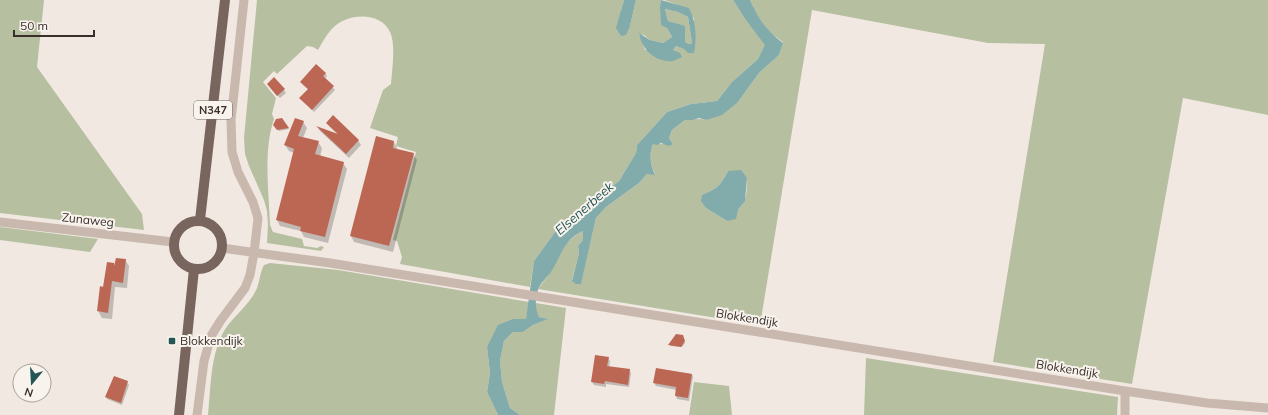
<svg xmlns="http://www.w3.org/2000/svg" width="1268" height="415" viewBox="0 0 1268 415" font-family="Mulish,sans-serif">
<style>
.green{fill:#b7bfa1;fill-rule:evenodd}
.water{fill:#82acab;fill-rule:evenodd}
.shadow{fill:#0003}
.building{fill:#bc6754}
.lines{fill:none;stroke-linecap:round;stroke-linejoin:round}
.street{stroke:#c9b8ad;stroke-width:9}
.primary{stroke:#78655e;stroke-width:10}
.poi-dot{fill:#245656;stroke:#f9f3ed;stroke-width:1.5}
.labels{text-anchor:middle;stroke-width:4;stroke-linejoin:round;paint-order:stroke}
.shield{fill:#f9f3ed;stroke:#726965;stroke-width:1}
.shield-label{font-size:11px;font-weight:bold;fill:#382e2b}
.street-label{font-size:12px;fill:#382e2b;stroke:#f9f3ed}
.poi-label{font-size:12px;fill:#382e2b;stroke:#f9f3ed;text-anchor:start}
.water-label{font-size:13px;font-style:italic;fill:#245656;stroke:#f9f3ed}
</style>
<rect width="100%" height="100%" fill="#f1e8e1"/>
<!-- green -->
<path class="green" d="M 0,0 L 44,0 L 37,67 L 142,214 L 144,230 L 0,213 Z
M 257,0 L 624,0 L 621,10 L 630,26 L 636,0 L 661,0 C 659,13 666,26 672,37 L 663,43 L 650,40 L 644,35 L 639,34 L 645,50 L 673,50 L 676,46 L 694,52 L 694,18 L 678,5 L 664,0 L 733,0 L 745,19 L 766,45 L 758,59 L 732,82 L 717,101 L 691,104 L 667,112 L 637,145 L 636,153 L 619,181 L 555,232 L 534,261 L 530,287 L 400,264 L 402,257 L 397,241 L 393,240 L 416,152 L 396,146 L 398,137 L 370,128 L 383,90 L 391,84 C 392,70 396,44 390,32 C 381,12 351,13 336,25 C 328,32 323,41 318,50 L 313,47 L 307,46 L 277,74 L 274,71 L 263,82 L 276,98 L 272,114 L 274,119 C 263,151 269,192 270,225 L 273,232 L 302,239 L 304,246 L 317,248 L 321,246 L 324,247 L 321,251 L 267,243 L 268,225 L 267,211 L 264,200 L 249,166 L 245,154 L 244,138 Z
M 747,0 L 753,7 L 750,0 L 1268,0 L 1268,115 L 1183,98 L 1132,384 L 993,362 L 1045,44 L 988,43 L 812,10 L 760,325 L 538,289 C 542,283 548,277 551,271 C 563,252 561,243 583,231 L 583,240 L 578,246 L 579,253 L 572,280 L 583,274 L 596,218 L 606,207 L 639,183 L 647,174 L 655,174 C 650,164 649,155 653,144 L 673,144 L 669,138 L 672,130 L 685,120 C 692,120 699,118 706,120 L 738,102 L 759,73 L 779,55 L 783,42 L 768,31 ZM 728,171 L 747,178 C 747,202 745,204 727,221 L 706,208 L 702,195 C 718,188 720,186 728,171 Z
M 665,9 L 678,12 L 688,17 L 692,43 L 689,44 L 685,42 C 685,29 680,24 668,21 Z
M 0,227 L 98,239 L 90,252 L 0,240 Z
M 270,263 L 338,270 L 529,302 L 526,319 L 513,319 L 487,347 L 490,373 L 487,392 L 498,415 L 208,415 C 211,388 210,356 224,331 C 233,316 250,305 257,288 C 260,280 260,272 264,265 Z
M 536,303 L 566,308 L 554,415 L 520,415 L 510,408 L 502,382 L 500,361 L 504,341 L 513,332 L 523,332 L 533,325 L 547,319 L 539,317 L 536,313 Z
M 866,358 L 1118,397 L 1117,415 L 864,415 Z
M 694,382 L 729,386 L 732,415 L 689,415 Z"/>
<!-- water -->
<path class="water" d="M 624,0 L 636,0 L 630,26 L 626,35 L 621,36 L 616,28 Z
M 661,0 L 689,8 C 696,21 697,38 694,53 L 688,53 L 684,49 L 676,46 L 673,50 L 680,53 L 682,57 C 679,58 676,60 673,61 C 656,63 641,49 639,33 L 650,40 L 663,43 L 672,37 L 667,28 L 661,25 L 660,7 ZM 665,9 L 678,12 L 688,17 L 692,43 L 689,44 L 685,42 L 685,26 L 668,21 Z
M 733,0 L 750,0 C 758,18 765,29 783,43 L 779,55 L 759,73 L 738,102 L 722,115 L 706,120 L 699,118 L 693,120 L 685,120 L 672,130 L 669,138 L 673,144 L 669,146 L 661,143 L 657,145 L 653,144 C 649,155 650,164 655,175 L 647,174 L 639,183 L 606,207 L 596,218 L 581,284 L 576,284 L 572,281 L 579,253 L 578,246 L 583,240 L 583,231 C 563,240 562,255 551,272 C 547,278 540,283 538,290 C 535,298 535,310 539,317 L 548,319 L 533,325 L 523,332 L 513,332 L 504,341 L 500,361 L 502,382 L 510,408 L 520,415 L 498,415 L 487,392 L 490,373 L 487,347 L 498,325 L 513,319 L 526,319 L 534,261 L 555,232 L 619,181 L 636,153 L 637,145 L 667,112 L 691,104 L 717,101 L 732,82 L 758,59 L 765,45 L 745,19 Z
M 741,170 L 747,178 L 745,201 L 738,210 L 736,219 L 727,221 L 706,208 L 701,201 L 702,195 C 718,188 720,186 728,171 Z"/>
<!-- shadow -->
<path class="shadow" d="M 325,73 L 327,76 L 325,78 L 335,90 L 314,112 L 301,98 L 309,90 L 303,85 Z
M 270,87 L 284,90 L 286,93 L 280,98 Z
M 281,119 L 289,129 L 279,131 L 275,126 Z
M 303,122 L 307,128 L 303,138 L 318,142 L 322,148 L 320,157 L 343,163 L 347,169 L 328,243 L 304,237 L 301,231 L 280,226 L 277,220 L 294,153 L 289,151 L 285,145 Z
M 327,123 L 358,140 L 361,145 L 349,158 L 320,131 L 318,128 L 338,135 L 330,127 Z
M 394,142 L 397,148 L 397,150 L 413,154 L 417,160 L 393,252 L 354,242 L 351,236 Z
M 125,260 L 129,266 L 127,288 L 115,287 L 112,319 L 102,318 L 98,311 L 101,287 L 104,288 L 113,264 L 115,267 Z
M 682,336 L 685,343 L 682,347 L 670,346 Z
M 608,358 L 610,361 L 609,367 L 629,370 L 631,373 L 629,387 L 606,384 L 606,387 L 594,385 L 592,382 Z
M 656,369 L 692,374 L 693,377 L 689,401 L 677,399 L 676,396 L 677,390 L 656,386 L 654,383 Z
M 127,382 L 129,385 L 122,405 L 107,399 L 106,397 Z"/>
<!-- building -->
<path class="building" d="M 316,64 L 326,73 L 323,76 L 334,86 L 312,110 L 299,98 L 308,89 L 300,82 Z
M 274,77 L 285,89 L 277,96 L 267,84 Z
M 333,115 L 359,140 L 346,154 L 316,126 L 338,134 L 326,123 Z
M 282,118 L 289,128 L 277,130 L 273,125 L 276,119 Z
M 295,118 L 304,121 L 298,136 L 319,141 L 315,154 L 344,162 L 325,237 L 300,231 L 301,227 L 276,220 L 294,149 L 284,145 Z
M 376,136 L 394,141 L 393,148 L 414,153 L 389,246 L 350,236 Z
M 116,258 L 126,259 L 123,283 L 112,281 L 108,313 L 97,311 L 100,286 L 103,287 L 107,262 L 114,263 L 114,266 Z
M 676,334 L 683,335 L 685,341 L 681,347 L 668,345 Z
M 595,355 L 609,357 L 607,366 L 630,369 L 628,385 L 605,381 L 604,384 L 591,382 Z
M 656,368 L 692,374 L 688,398 L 675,396 L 676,387 L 653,383 Z
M 114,376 L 128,381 L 121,403 L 105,397 Z"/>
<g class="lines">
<!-- street -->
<path class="street" d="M 0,222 L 173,242
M 222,248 L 330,263 L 1125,391 L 1207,403 L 1268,408
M 197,415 L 204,361 L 211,336 L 221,320 L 245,288 L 250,275 L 254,253 L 258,218 L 253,202 L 238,172 L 232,152 L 231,120 L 244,0
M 1125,415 L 1125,391"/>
<!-- primary -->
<path class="primary" d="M 200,220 L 225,0
M174 245a24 24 0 1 1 48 0a24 24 0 1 1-48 0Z
M 179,415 L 194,269"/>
</g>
<!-- markers -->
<rect class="poi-dot" x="168" y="337" width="8" height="8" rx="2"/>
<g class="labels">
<!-- shield labels -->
<rect class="shield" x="194" y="101" width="38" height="18" rx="3"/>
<g class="shield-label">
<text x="213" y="114">N347</text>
</g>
<!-- street labels -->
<g class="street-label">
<text transform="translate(88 220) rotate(6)" y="4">Zunaweg</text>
<text transform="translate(747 318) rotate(9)" y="4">Blokkendijk</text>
<text transform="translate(1067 369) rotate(9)" y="4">Blokkendijk</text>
</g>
<!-- poi labels -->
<g class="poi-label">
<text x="180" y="345">Blokkendijk</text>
</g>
<!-- water labels -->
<g class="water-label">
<text transform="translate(584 208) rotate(-41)" y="5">Elsenerbeek</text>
</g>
</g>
<!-- north arrow -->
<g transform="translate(32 383) rotate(198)"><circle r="19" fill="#f9f3ed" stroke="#aca49f"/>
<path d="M0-3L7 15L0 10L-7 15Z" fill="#245656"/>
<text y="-6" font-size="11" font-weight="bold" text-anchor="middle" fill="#382e2b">N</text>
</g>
<!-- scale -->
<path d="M14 30v6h80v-6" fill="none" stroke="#382e2b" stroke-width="2"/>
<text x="20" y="30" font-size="12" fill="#382e2b" stroke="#f9f3ed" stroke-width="3" paint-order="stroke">50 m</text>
</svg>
